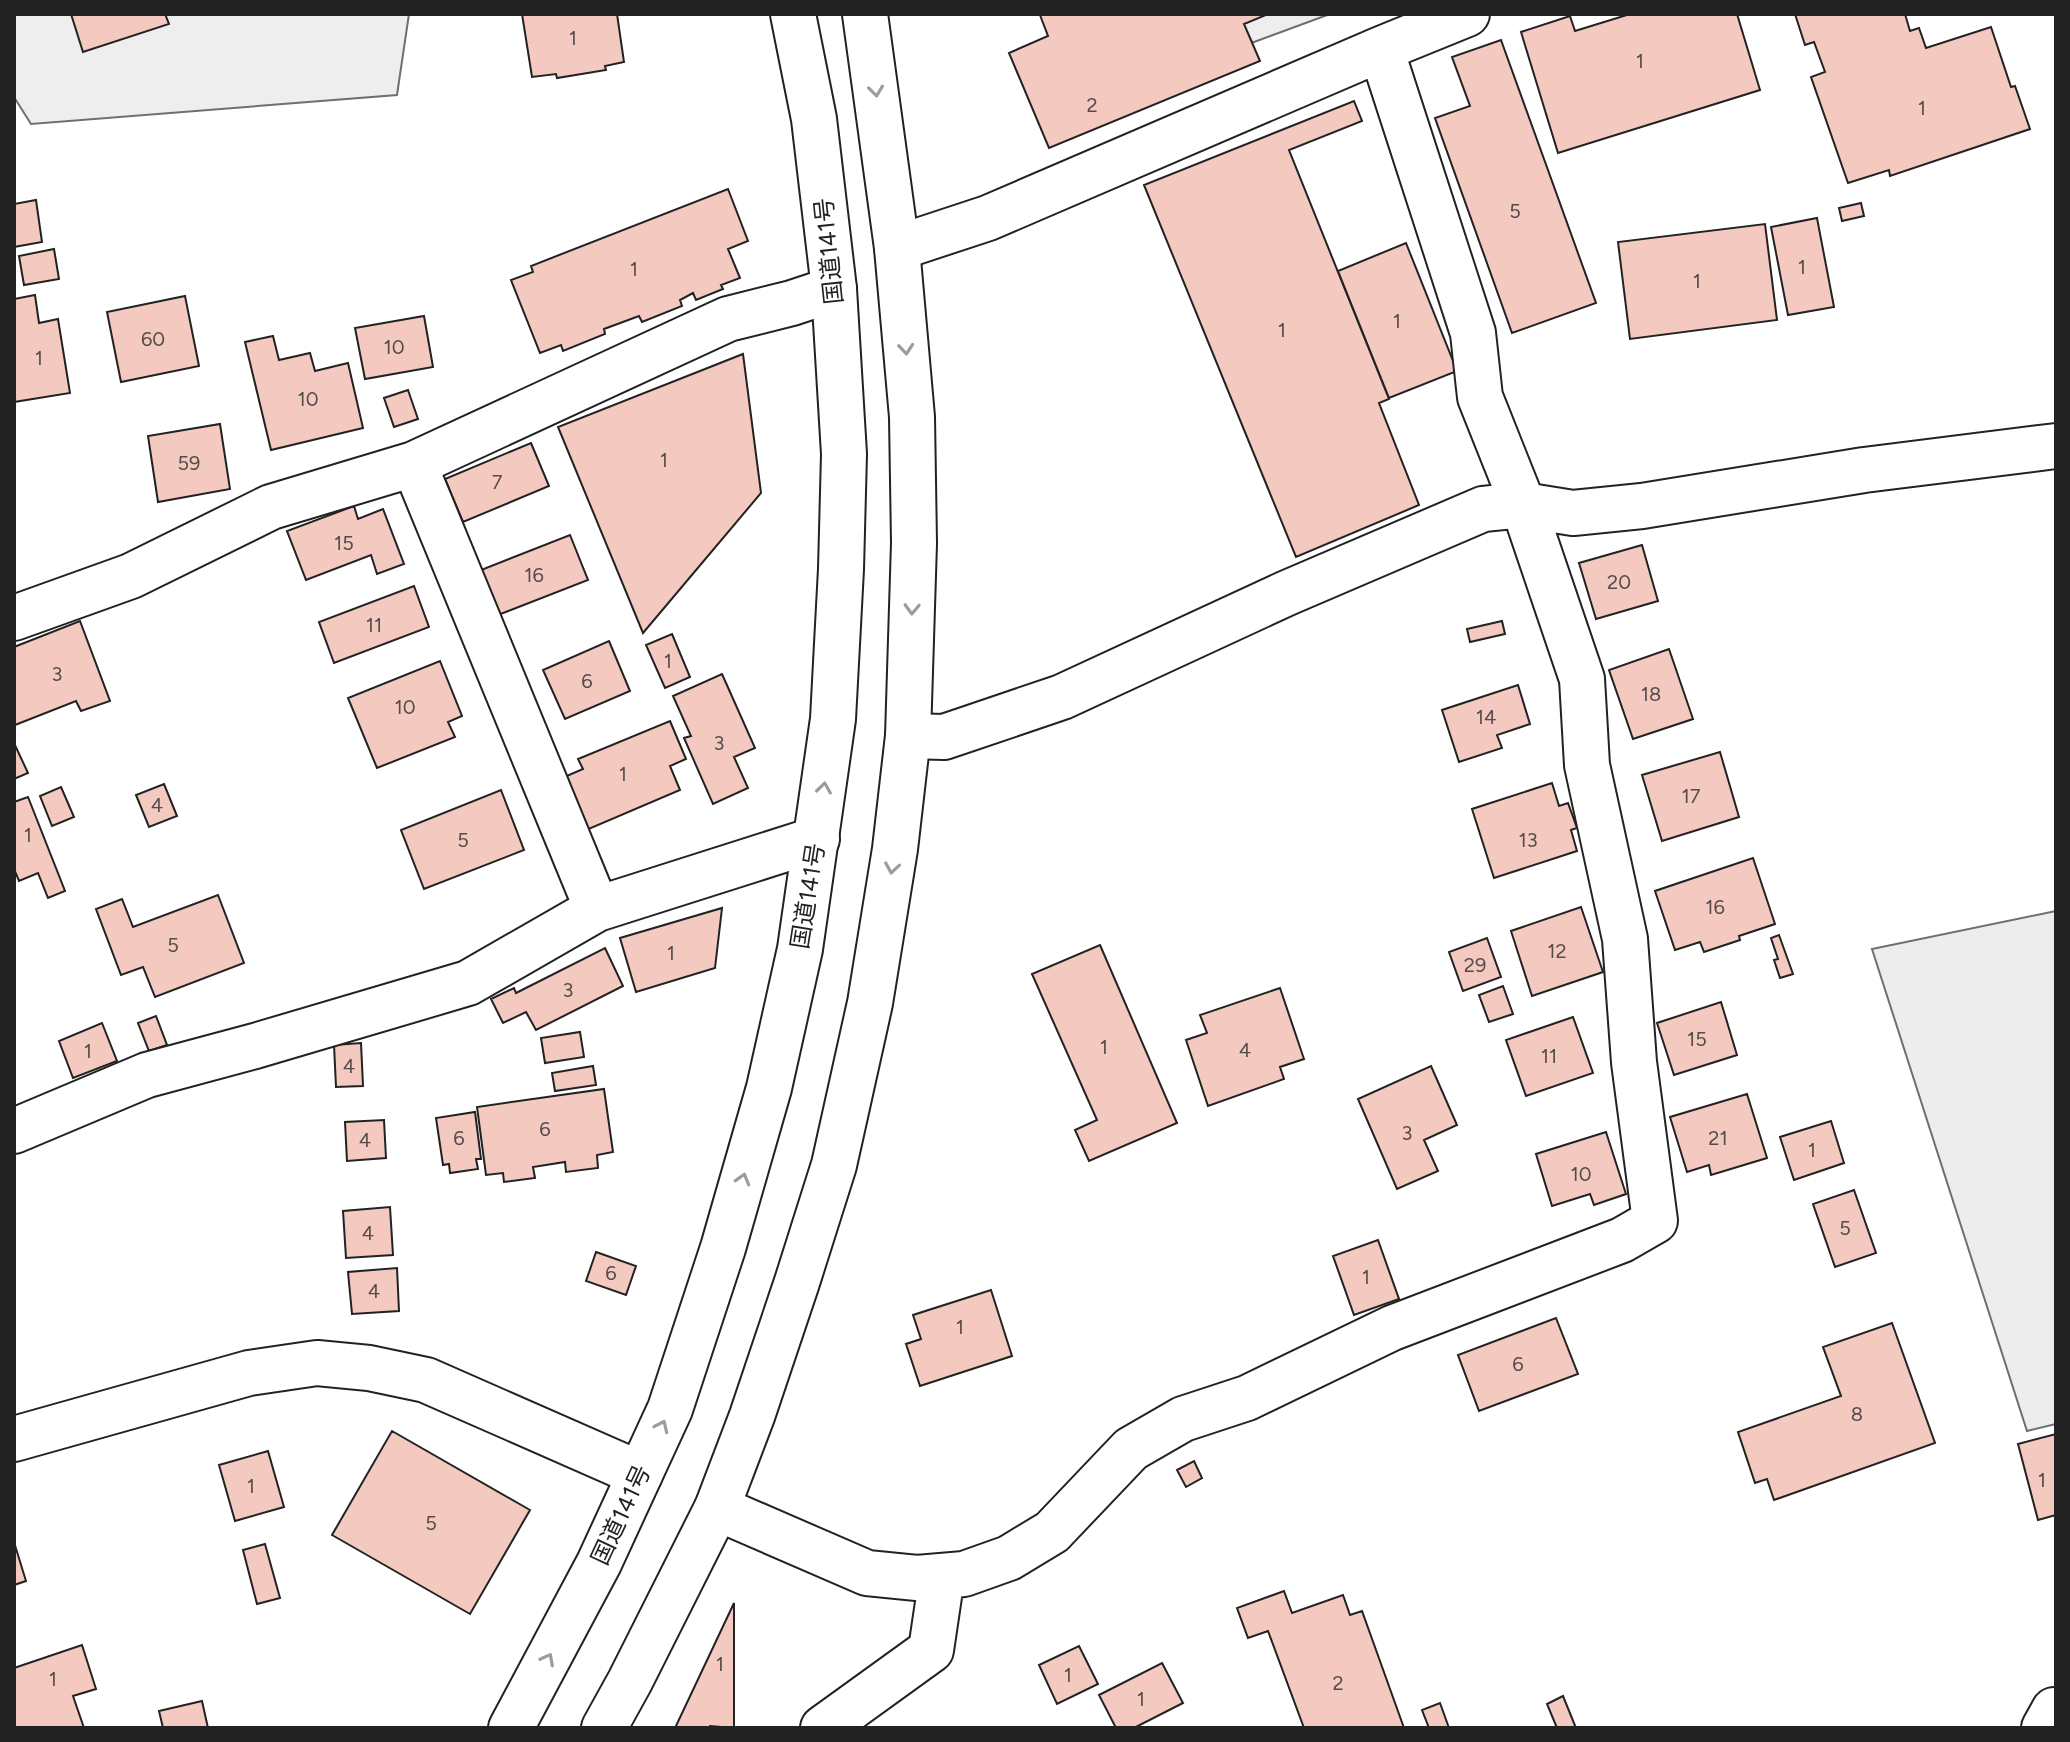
<svg xmlns="http://www.w3.org/2000/svg" width="2070" height="1742" viewBox="0 0 2070 1742" font-family="Figtree,'Noto Sans JP',sans-serif">
<style>
.green{fill:#eee;stroke:#6f6f6f;stroke-width:2}
.parking{fill:#ededed;stroke:#6f6f6f;stroke-width:2}
.building{fill:#f3c9c0;stroke:#222;stroke-width:2}
.lines{fill:none;stroke-linecap:round;stroke-linejoin:round}
.minor-casing{stroke:#222;stroke-width:48}
.trunk-casing{stroke:#222;stroke-width:48}
.minor{stroke:#fff;stroke-width:44}
.trunk{stroke:#fff;stroke-width:44}
.oneway{stroke:#9c9c9c}
.labels{text-anchor:middle;stroke-width:6;stroke-linejoin:round;paint-order:stroke}
.number-label{font-size:20px;fill:#564c4a}
.street-label{font-size:24px;fill:#222;stroke:#fff}
</style>
<rect width="100%" height="100%" fill="#fff"/>
<!-- green -->
<path class="green" d="M 14,14 L 409,14 L 397,95 L 31,124 L 14,97 Z
M 1131,14 L 1330,14 L 1154,79 Z"/>
<!-- parking -->
<path class="parking" d="M 2056,911 L 2056,1424 L 2027,1431 L 1872,949 Z"/>
<!-- building -->
<path class="building" d="M 71,14 L 165,14 L 169,24 L 83,52 Z
M 522,14 L 617,14 L 624,62 L 605,66 L 606,70 L 557,78 L 556,74 L 532,77 Z
M 1042,14 L 1265,14 L 1266,15 L 1244,24 L 1260,61 L 1049,148 L 1009,53 L 1048,36 L 1040,15 Z
M 1630,14 L 1737,14 L 1760,90 L 1558,153 L 1521,32 L 1570,16 L 1575,31 Z
M 1795,14 L 1905,14 L 1910,31 L 1919,28 L 1926,48 L 1991,27 L 2011,87 L 2015,86 L 2030,129 L 1890,176 L 1889,170 L 1848,183 L 1811,77 L 1825,72 L 1814,42 L 1805,45 Z
M 1501,40 L 1596,303 L 1512,333 L 1435,118 L 1470,106 L 1452,57 Z
M 1354,101 L 1362,121 L 1289,150 L 1389,399 L 1379,403 L 1419,505 L 1296,557 L 1144,185 Z
M 728,189 L 748,241 L 728,249 L 740,278 L 721,285 L 723,289 L 696,300 L 693,293 L 680,300 L 682,306 L 642,322 L 639,316 L 604,329 L 605,334 L 563,351 L 561,345 L 540,353 L 511,280 L 533,272 L 531,266 Z
M 36,200 L 42,242 L 14,247 L 14,204 Z
M 1861,203 L 1864,216 L 1842,221 L 1839,208 Z
M 1817,218 L 1834,307 L 1788,315 L 1771,227 Z
M 1765,224 L 1777,320 L 1630,339 L 1618,242 Z
M 1406,243 L 1457,371 L 1389,398 L 1338,271 Z
M 54,249 L 59,279 L 24,285 L 19,256 Z
M 35,295 L 39,323 L 58,319 L 70,393 L 14,402 L 14,299 Z
M 185,296 L 199,366 L 121,382 L 107,312 Z
M 424,316 L 433,367 L 365,379 L 355,328 Z
M 273,336 L 279,360 L 310,353 L 315,371 L 348,363 L 363,428 L 271,450 L 245,342 Z
M 743,354 L 761,493 L 643,633 L 558,427 Z
M 408,390 L 418,419 L 394,427 L 384,398 Z
M 220,424 L 230,489 L 158,502 L 148,436 Z
M 531,443 L 549,486 L 463,522 L 445,479 Z
M 354,506 L 358,519 L 383,509 L 404,564 L 377,574 L 371,555 L 306,580 L 287,531 Z
M 570,535 L 588,580 L 498,615 L 481,570 Z
M 1642,545 L 1658,601 L 1596,619 L 1579,563 Z
M 414,586 L 429,627 L 334,663 L 319,622 Z
M 80,621 L 110,701 L 81,711 L 76,701 L 15,725 L 14,647 Z
M 1502,621 L 1505,634 L 1470,642 L 1467,629 Z
M 672,634 L 690,677 L 665,688 L 646,645 Z
M 609,641 L 630,691 L 565,719 L 543,670 Z
M 1669,649 L 1693,719 L 1633,739 L 1609,670 Z
M 440,661 L 462,716 L 448,722 L 455,737 L 377,768 L 348,698 Z
M 722,674 L 755,748 L 734,757 L 748,788 L 713,804 L 684,738 L 691,736 L 673,696 Z
M 1518,685 L 1530,724 L 1497,735 L 1502,748 L 1459,762 L 1442,710 Z
M 670,721 L 686,759 L 670,766 L 680,790 L 584,831 L 562,778 L 583,769 L 578,759 Z
M 14,743 L 28,773 L 14,779 Z
M 1720,752 L 1739,817 L 1662,841 L 1642,775 Z
M 1552,783 L 1559,806 L 1568,803 L 1577,828 L 1571,830 L 1577,851 L 1494,878 L 1472,809 Z
M 164,784 L 177,816 L 149,827 L 136,795 Z
M 61,787 L 74,817 L 52,826 L 40,796 Z
M 501,790 L 524,850 L 424,889 L 401,830 Z
M 28,797 L 65,891 L 48,898 L 38,873 L 19,881 L 14,869 L 14,802 Z
M 1753,858 L 1775,924 L 1739,936 L 1740,940 L 1704,952 L 1700,942 L 1675,950 L 1655,891 Z
M 218,895 L 244,963 L 155,997 L 143,967 L 121,975 L 96,909 L 122,899 L 133,927 Z
M 1581,907 L 1603,972 L 1532,996 L 1511,931 Z
M 722,908 L 715,968 L 636,992 L 620,938 Z
M 1779,935 L 1793,974 L 1780,978 L 1774,960 L 1778,959 L 1771,938 Z
M 1487,938 L 1501,977 L 1463,991 L 1449,952 Z
M 1100,945 L 1177,1123 L 1089,1161 L 1075,1130 L 1097,1120 L 1032,974 Z
M 605,948 L 623,986 L 536,1030 L 526,1012 L 503,1023 L 491,999 L 514,988 L 516,993 Z
M 1503,986 L 1513,1014 L 1489,1022 L 1479,995 Z
M 1280,988 L 1304,1059 L 1280,1067 L 1284,1079 L 1208,1106 L 1186,1040 L 1207,1033 L 1200,1015 Z
M 1721,1002 L 1737,1055 L 1674,1075 L 1657,1023 Z
M 156,1016 L 167,1045 L 149,1051 L 138,1023 Z
M 1573,1017 L 1593,1073 L 1526,1096 L 1506,1040 Z
M 102,1023 L 117,1061 L 73,1078 L 59,1041 Z
M 580,1032 L 584,1057 L 545,1063 L 541,1038 Z
M 361,1043 L 363,1086 L 336,1087 L 334,1045 Z
M 593,1066 L 596,1085 L 555,1091 L 552,1073 Z
M 1431,1066 L 1457,1125 L 1424,1140 L 1438,1171 L 1397,1189 L 1358,1099 Z
M 604,1089 L 613,1152 L 597,1155 L 598,1168 L 566,1172 L 565,1162 L 533,1167 L 535,1178 L 504,1182 L 503,1173 L 486,1175 L 477,1107 Z
M 1747,1094 L 1767,1158 L 1711,1175 L 1709,1165 L 1687,1172 L 1670,1117 Z
M 475,1112 L 481,1159 L 476,1159 L 478,1169 L 450,1173 L 449,1164 L 443,1165 L 436,1118 Z
M 384,1120 L 386,1158 L 347,1161 L 345,1122 Z
M 1831,1121 L 1844,1163 L 1794,1180 L 1780,1137 Z
M 1606,1132 L 1626,1194 L 1594,1205 L 1590,1194 L 1552,1206 L 1536,1154 Z
M 1854,1190 L 1876,1253 L 1835,1267 L 1813,1204 Z
M 390,1207 L 393,1255 L 346,1258 L 343,1211 Z
M 1378,1240 L 1399,1299 L 1354,1315 L 1333,1256 Z
M 596,1252 L 636,1266 L 626,1295 L 586,1281 Z
M 397,1268 L 399,1311 L 352,1314 L 348,1272 Z
M 991,1290 L 1012,1356 L 920,1386 L 906,1344 L 921,1339 L 913,1315 Z
M 1556,1318 L 1578,1374 L 1479,1411 L 1458,1355 Z
M 1892,1323 L 1935,1443 L 1774,1500 L 1767,1479 L 1755,1483 L 1738,1432 L 1841,1396 L 1823,1347 Z
M 392,1431 L 530,1510 L 470,1614 L 332,1535 Z
M 2056,1434 L 2056,1515 L 2038,1520 L 2018,1444 Z
M 268,1451 L 284,1507 L 235,1521 L 219,1465 Z
M 1194,1461 L 1202,1478 L 1186,1487 L 1177,1470 Z
M 14,1542 L 26,1581 L 14,1585 Z
M 265,1544 L 280,1598 L 257,1604 L 243,1550 Z
M 1284,1591 L 1292,1613 L 1343,1595 L 1350,1615 L 1362,1611 L 1404,1728 L 1304,1728 L 1268,1631 L 1248,1638 L 1237,1608 Z
M 734,1603 L 734,1728 L 710,1726 L 709,1728 L 675,1728 Z
M 82,1645 L 96,1689 L 73,1696 L 84,1728 L 14,1728 L 14,1668 Z
M 1079,1646 L 1098,1684 L 1057,1704 L 1039,1665 Z
M 1162,1663 L 1183,1703 L 1134,1728 L 1116,1728 L 1099,1695 Z
M 1563,1696 L 1576,1728 L 1557,1728 L 1547,1704 Z
M 202,1701 L 208,1728 L 163,1728 L 159,1711 Z
M 1440,1703 L 1449,1728 L 1429,1728 L 1422,1710 Z"/>
<g class="lines">
<defs>
<path id="minor" d="M 897,248 L 988,218 L 1381,49 L 1467,14
M 414,464 L 597,909
M 14,618 L 131,576 L 271,507 L 414,464 L 728,319 L 792,303 L 834,289
M 908,736 L 944,737 L 1062,697 L 1287,593 L 1483,509 L 1523,505 L 1573,513 L 1642,506 L 1864,470 L 2056,446
M 14,1131 L 147,1075 L 255,1046 L 468,983 L 597,909 L 817,839
M 14,1439 L 249,1373 L 317,1363 L 369,1368 L 426,1380 L 640,1474
M 717,1508 L 867,1573 L 917,1578 L 964,1574 L 1009,1558 L 1052,1532 L 1131,1449 L 1183,1419 L 1247,1398 L 1392,1328 L 1622,1240 L 1655,1221 L 1634,1062 L 1625,939 L 1587,765 L 1582,679 L 1523,505 L 1480,397 L 1473,333 L 1381,49
M 823,1728 L 931,1650 L 942,1576
M 2044,1728 L 2054,1710"/>
<path id="trunk" d="M 511,1728 L 599,1563 L 670,1409 L 723,1248 L 769,1088 L 800,949 L 833,719 L 841,569 L 844,454 L 834,289 L 814,119 L 793,14
M 604,1728 L 630,1681 L 717,1508 L 752,1416 L 797,1282 L 834,1165 L 870,1003 L 895,849 L 908,736 L 914,543 L 912,417 L 897,248 L 865,14"/>
</defs>
<!-- minor casing -->
<use href="#minor" class="minor-casing"/>
<!-- trunk casing -->
<use href="#trunk" class="trunk-casing"/>
<!-- minor -->
<use href="#minor" class="minor"/>
<!-- trunk -->
<use href="#trunk" class="trunk"/>
</g>
<!-- one-way arrows -->
<defs><path id="oneway-chevron" d="M-2-3.5L2.5 0L-2 3.5" fill="none" stroke-width="1.6" stroke-linecap="round" stroke-linejoin="round" transform="scale(2)"/></defs>
<g class="oneway">
<use href="#oneway-chevron" transform="translate(876 91) rotate(83)"/>
<use href="#oneway-chevron" transform="translate(906 349) rotate(85)"/>
<use href="#oneway-chevron" transform="translate(912 609) rotate(92)"/>
<use href="#oneway-chevron" transform="translate(824 788) rotate(-82)"/>
<use href="#oneway-chevron" transform="translate(892 868) rotate(99)"/>
<use href="#oneway-chevron" transform="translate(743 1179) rotate(-74)"/>
<use href="#oneway-chevron" transform="translate(662 1426) rotate(-65)"/>
<use href="#oneway-chevron" transform="translate(548 1659) rotate(-62)"/>
</g>
<g class="labels">
<!-- number labels -->
<g class="number-label">
<text x="573" y="45">1</text>
<text x="1640" y="68">1</text>
<text x="1092" y="112">2</text>
<text x="1922" y="115">1</text>
<text x="1515" y="218">5</text>
<text x="1802" y="274">1</text>
<text x="634" y="276">1</text>
<text x="1697" y="288">1</text>
<text x="1397" y="328">1</text>
<text x="1282" y="337">1</text>
<text x="153" y="346">60</text>
<text x="394" y="354">10</text>
<text x="39" y="365">1</text>
<text x="308" y="406">10</text>
<text x="664" y="467">1</text>
<text x="189" y="470">59</text>
<text x="497" y="489">7</text>
<text x="344" y="550">15</text>
<text x="534" y="582">16</text>
<text x="1619" y="589">20</text>
<text x="374" y="632">11</text>
<text x="668" y="668">1</text>
<text x="57" y="681">3</text>
<text x="587" y="688">6</text>
<text x="1651" y="701">18</text>
<text x="405" y="714">10</text>
<text x="1486" y="724">14</text>
<text x="719" y="750">3</text>
<text x="623" y="781">1</text>
<text x="1691" y="803">17</text>
<text x="157" y="812">4</text>
<text x="28" y="842">1</text>
<text x="463" y="847">5</text>
<text x="1528" y="847">13</text>
<text x="1715" y="914">16</text>
<text x="173" y="952">5</text>
<text x="1557" y="958">12</text>
<text x="671" y="960">1</text>
<text x="1475" y="972">29</text>
<text x="568" y="997">3</text>
<text x="1697" y="1046">15</text>
<text x="1104" y="1054">1</text>
<text x="1245" y="1057">4</text>
<text x="88" y="1058">1</text>
<text x="1549" y="1063">11</text>
<text x="349" y="1073">4</text>
<text x="545" y="1136">6</text>
<text x="1407" y="1140">3</text>
<text x="459" y="1145">6</text>
<text x="1718" y="1145">21</text>
<text x="365" y="1147">4</text>
<text x="1812" y="1157">1</text>
<text x="1581" y="1181">10</text>
<text x="1845" y="1235">5</text>
<text x="368" y="1240">4</text>
<text x="611" y="1280">6</text>
<text x="1366" y="1284">1</text>
<text x="374" y="1298">4</text>
<text x="960" y="1334">1</text>
<text x="1518" y="1371">6</text>
<text x="1857" y="1421">8</text>
<text x="2042" y="1487">1</text>
<text x="251" y="1493">1</text>
<text x="431" y="1530">5</text>
<text x="720" y="1671">1</text>
<text x="1068" y="1682">1</text>
<text x="53" y="1686">1</text>
<text x="1338" y="1690">2</text>
<text x="1141" y="1706">1</text>
</g>
<!-- street labels -->
<g class="street-label">
<text transform="translate(829 251) rotate(-96)" y="8">国道141号</text>
<text transform="translate(808 896) rotate(-81)" y="8">国道141号</text>
<text transform="translate(621 1515) rotate(-65)" y="8">国道141号</text>
</g>
</g>
<!-- border -->
<rect width="2070" height="1742" fill="none" stroke="#222222" stroke-width="32"/>
</svg>
